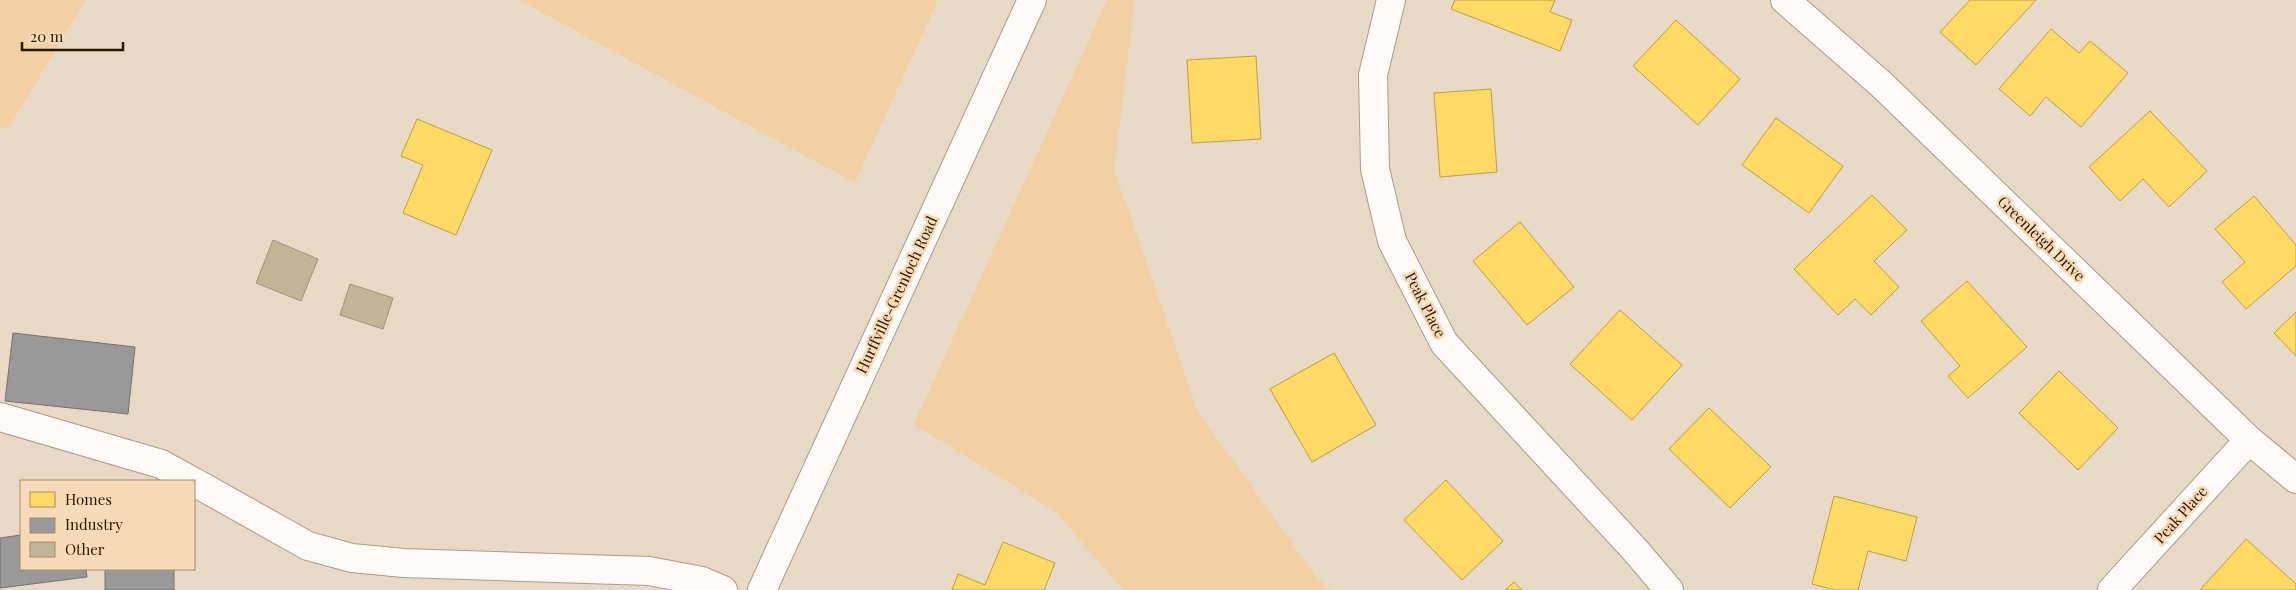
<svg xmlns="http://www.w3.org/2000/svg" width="2296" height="590" viewBox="0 0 2296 590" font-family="'Playfair Display',serif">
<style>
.green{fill:#f2d0a4}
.homes{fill:#ffd966;stroke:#be9e47}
.industry{fill:#999;stroke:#77726b}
.building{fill:#c2b597;stroke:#9f947e}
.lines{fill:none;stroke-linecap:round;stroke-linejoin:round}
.minor-casing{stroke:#ac9c88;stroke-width:30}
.major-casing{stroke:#ac9c88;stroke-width:30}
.minor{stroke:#fcf9f6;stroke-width:28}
.major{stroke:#fcf9f6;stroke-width:28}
.labels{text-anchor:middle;stroke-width:5;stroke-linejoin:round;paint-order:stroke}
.street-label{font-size:15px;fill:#271600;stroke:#f7dab7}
</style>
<rect width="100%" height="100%" fill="#e8d9c6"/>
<!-- green -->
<path class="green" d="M 0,0 L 86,0 L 8,129 L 0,128 Z
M 519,0 L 938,0 L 855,183 Z
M 1107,0 L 1135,0 L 1114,169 L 1198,412 L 1315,575 L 1330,590 L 1123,590 L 1056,512 L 914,424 Z"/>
<!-- homes -->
<path class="homes" d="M 1455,0 L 1555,0 L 1550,12 L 1572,20 L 1560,51 L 1451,9 Z
M 1970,0 L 2036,0 L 1976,65 L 1940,32 Z
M 1676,20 L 1740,79 L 1698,125 L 1633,66 Z
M 2051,29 L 2079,53 L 2090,41 L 2128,73 L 2081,127 L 2046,97 L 2030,116 L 1999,89 Z
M 1256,56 L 1261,139 L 1192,143 L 1187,60 Z
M 1491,89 L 1497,172 L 1440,177 L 1434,93 Z
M 2150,111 L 2207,171 L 2169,207 L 2143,179 L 2120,201 L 2089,167 Z
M 1776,118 L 1843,166 L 1809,213 L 1742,165 Z
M 417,119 L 492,150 L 456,235 L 403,213 L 423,165 L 401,156 Z
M 1872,195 L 1907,230 L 1874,261 L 1899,287 L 1871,315 L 1855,299 L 1838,315 L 1794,269 Z
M 2254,196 L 2296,245 L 2296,266 L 2246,309 L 2222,282 L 2245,262 L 2215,229 Z
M 1520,222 L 1574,287 L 1527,325 L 1473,261 Z
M 1967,281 L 2027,347 L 1968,398 L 1948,376 L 1960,366 L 1921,321 Z
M 1620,310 L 1682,365 L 1632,420 L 1570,364 Z
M 2296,312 L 2296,356 L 2274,333 Z
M 1334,353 L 1376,425 L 1312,462 L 1270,389 Z
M 2059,371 L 2118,428 L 2078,470 L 2019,413 Z
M 1709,408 L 1771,467 L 1730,508 L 1669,449 Z
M 1446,480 L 1503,541 L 1462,580 L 1404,520 Z
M 1834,496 L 1917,517 L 1906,561 L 1868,551 L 1858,590 L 1835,590 L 1812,584 Z
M 2246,539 L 2296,584 L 2296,590 L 2200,590 Z
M 1003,542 L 1055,563 L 1044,590 L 952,590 L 958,574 L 985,585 Z
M 1514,582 L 1522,590 L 1505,590 Z"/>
<!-- industry -->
<path class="industry" d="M 13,333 L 135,347 L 128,414 L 5,401 Z
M 21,535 L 21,569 L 86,569 L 87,577 L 0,588 L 0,538 Z
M 105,569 L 174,569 L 174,590 L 105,590 Z"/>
<!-- building -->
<path class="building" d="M 273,240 L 318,259 L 301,301 L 256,283 Z
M 350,284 L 393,298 L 383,329 L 340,315 Z"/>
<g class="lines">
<defs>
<path id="minor" d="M 1391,0 L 1373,75 L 1375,169 L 1392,241 L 1444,343 L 1635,550 L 1669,590
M 1785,0 L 1881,84 L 2249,440 L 2296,479
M 0,417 L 161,464 L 192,481
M 194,482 L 308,546 L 352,558 L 404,563 L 649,571 L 702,581 L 723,590
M 2112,590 L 2249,440"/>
<path id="major" d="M 762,590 L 1032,0"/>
</defs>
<!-- minor casing -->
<use href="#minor" class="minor-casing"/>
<!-- major casing -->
<use href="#major" class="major-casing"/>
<!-- minor -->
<use href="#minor" class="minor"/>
<!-- major -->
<use href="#major" class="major"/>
</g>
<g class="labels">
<!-- street labels -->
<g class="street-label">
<text transform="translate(2041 239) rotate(44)" y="5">Greenleigh Drive</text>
<text transform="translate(897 295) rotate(-65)" y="5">Hurffville-Grenloch Road</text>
<text transform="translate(1425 305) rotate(63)" y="5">Peak Place</text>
<text transform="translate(2181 515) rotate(-48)" y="5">Peak Place</text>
</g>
</g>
<!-- legend -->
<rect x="20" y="480" width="175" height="90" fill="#f7dab7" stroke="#a48c6e"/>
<rect x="30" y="492" width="25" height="15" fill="#ffd966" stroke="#a48c6e"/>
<text x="65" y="505" font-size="15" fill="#271600">Homes</text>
<rect x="30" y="518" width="25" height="15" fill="#999999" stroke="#a48c6e"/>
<text x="65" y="530" font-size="15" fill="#271600">Industry</text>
<rect x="30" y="542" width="25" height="15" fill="#c2b597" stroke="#a48c6e"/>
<text x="65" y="555" font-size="15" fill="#271600">Other</text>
<!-- scale -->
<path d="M22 42v8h101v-8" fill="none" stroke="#271600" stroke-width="2.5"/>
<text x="30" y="42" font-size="15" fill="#271600" stroke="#f7dab7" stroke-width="4" paint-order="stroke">20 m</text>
</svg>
